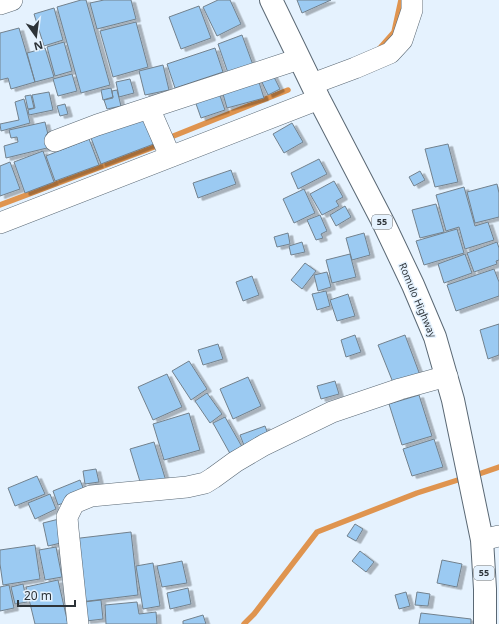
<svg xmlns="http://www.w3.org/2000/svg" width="499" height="624" viewBox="0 0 499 624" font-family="'Noto Sans',sans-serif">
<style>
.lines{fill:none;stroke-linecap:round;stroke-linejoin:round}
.stream{stroke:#df944f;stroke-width:5.5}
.building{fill:#9bcaf2;stroke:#72818d;filter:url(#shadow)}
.minor-casing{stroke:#5a6874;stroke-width:22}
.highway-casing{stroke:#5a6874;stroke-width:24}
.minor{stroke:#fff;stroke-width:21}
.highway{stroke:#fff;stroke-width:22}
.labels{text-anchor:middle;stroke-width:3;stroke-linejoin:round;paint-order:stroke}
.shield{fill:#e5f2fe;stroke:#646c73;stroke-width:1}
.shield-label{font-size:9px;font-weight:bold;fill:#2d3338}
.street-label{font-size:10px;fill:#2d3338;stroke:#e5f2fe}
</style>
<defs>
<filter id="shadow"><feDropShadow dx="4.5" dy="2.5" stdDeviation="0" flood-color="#0004"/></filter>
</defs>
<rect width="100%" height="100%" fill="#e5f2fe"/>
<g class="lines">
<!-- stream -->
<path class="stream" d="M 379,49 L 394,32 L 401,0
M 171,137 L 288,90
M 0,205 L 154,147
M 473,476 L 499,467
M 244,624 L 254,614 L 317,532 L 417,493 L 464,478"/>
</g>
<!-- building -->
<path class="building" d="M 81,0 L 86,0 L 110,85 L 81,93 L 57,7 Z
M 104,0 L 131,0 L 136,19 L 97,29 L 90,3 Z
M 218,0 L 230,0 L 241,24 L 217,36 L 203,7 Z
M 297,0 L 331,0 L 302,13 Z
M 199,6 L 211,38 L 181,49 L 169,17 Z
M 54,8 L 63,40 L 44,46 L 34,14 Z
M 136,22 L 148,67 L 113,77 L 100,31 Z
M 19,28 L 35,82 L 11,89 L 8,78 L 0,80 L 0,33 Z
M 242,35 L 253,65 L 228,73 L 218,44 Z
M 64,42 L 72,71 L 55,76 L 47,47 Z
M 45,48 L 54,77 L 35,82 L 27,53 Z
M 215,48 L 223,72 L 175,88 L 167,64 Z
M 163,65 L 169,90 L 145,95 L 139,71 Z
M 272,73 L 280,89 L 268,95 L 260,78 Z
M 72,74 L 77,91 L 58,96 L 53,79 Z
M 257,76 L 264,98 L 227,108 L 221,87 Z
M 130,79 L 134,93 L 119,97 L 116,82 Z
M 111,88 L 113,97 L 103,100 L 101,90 Z
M 117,90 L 121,106 L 107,109 L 104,100 L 113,98 L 112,91 Z
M 218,90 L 225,110 L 201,118 L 194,98 Z
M 49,92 L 53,110 L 29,115 L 28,110 L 35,108 L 32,95 Z
M 31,95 L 34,108 L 28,109 L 25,96 Z
M 24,99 L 30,123 L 1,131 L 0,124 L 19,120 L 15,102 Z
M 65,104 L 68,114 L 60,116 L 57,106 Z
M 149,116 L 159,142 L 101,164 L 91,138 Z
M 45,122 L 51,147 L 6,158 L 4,146 L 18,142 L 17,137 L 11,138 L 9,130 Z
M 292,123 L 303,142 L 284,153 L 273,134 Z
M 89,139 L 99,165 L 55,181 L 46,156 Z
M 448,144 L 458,182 L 435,187 L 425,149 Z
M 43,151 L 54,182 L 25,193 L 14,162 Z
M 319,159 L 327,174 L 298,189 L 291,173 Z
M 10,162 L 20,189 L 0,196 L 0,166 Z
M 231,170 L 236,184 L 198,198 L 193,183 Z
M 420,171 L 425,180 L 414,186 L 409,177 Z
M 334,181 L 343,197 L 336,201 L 339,206 L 322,215 L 310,194 Z
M 497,184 L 499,193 L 499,217 L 475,223 L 467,192 Z
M 464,187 L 475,226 L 488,222 L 494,240 L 465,249 L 459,227 L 446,231 L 436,195 Z
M 304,189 L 315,213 L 294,223 L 283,199 Z
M 436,204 L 444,232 L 420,238 L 412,210 Z
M 345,206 L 351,217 L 336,226 L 330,215 Z
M 320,215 L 327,231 L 321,234 L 323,238 L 316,240 L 307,220 Z
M 457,229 L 464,253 L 424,265 L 416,241 Z
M 288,233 L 290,244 L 277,247 L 274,237 Z
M 364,233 L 370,255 L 352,260 L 346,238 Z
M 302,242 L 305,252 L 291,255 L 289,246 Z
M 497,242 L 499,248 L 499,260 L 496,261 L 497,264 L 474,272 L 467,253 Z
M 350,254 L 356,277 L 332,283 L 326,260 Z
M 465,254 L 472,273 L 444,283 L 438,264 Z
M 305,263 L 316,271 L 302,289 L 291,280 Z
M 494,269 L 499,282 L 499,296 L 456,311 L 447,285 Z
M 327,272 L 331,287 L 318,291 L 314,275 Z
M 252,276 L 259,295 L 243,301 L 236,282 Z
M 326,291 L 330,306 L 317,310 L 312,294 Z
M 348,294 L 355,316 L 337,321 L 330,300 Z
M 499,324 L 499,355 L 488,359 L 480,330 Z
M 355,335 L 361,352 L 346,357 L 341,340 Z
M 405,335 L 420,375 L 394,385 L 378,345 Z
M 218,344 L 223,359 L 203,365 L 198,350 Z
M 189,361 L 207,389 L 191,400 L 172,371 Z
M 167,374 L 182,407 L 153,420 L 138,387 Z
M 248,377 L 261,406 L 233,419 L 220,389 Z
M 335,381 L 339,394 L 321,399 L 317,386 Z
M 207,393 L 222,414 L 210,423 L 195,401 Z
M 419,395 L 432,436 L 402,445 L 389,404 Z
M 189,413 L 200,450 L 164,460 L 153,424 Z
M 225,417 L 245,452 L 233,459 L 213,423 Z
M 265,426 L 270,439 L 245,448 L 240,435 Z
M 434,439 L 443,467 L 412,476 L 403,449 Z
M 154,442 L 166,481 L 142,488 L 130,449 Z
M 96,469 L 99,482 L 85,484 L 83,471 Z
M 37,476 L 45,494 L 15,506 L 8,488 Z
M 80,480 L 86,495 L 58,505 L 53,491 Z
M 50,494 L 56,509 L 35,519 L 28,503 Z
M 59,519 L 65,542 L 48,546 L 43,523 Z
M 355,524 L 363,529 L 356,541 L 347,536 Z
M 131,532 L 138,595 L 80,602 L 72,539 Z
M 35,545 L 40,579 L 3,585 L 0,564 L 0,550 Z
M 56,547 L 62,577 L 45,580 L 39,550 Z
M 360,551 L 374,562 L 366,572 L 352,561 Z
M 442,560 L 462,564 L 457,587 L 437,583 Z
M 182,561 L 187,583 L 162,587 L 157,566 Z
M 153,563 L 160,606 L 143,609 L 136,566 Z
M 58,580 L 68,624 L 35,624 L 26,587 Z
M 23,584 L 27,602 L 15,604 L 11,587 Z
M 9,585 L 14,608 L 0,611 L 0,587 Z
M 188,588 L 191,604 L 170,609 L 167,593 Z
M 406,592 L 410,606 L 399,609 L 395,595 Z
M 417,592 L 430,594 L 428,606 L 415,605 Z
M 101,600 L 103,619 L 86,621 L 84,602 Z
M 137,602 L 139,614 L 156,612 L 157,624 L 106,624 L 105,605 Z
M 421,613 L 471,619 L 471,624 L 419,624 Z
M 203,615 L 206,624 L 183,624 L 183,621 Z"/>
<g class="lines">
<defs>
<path id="minor" d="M 0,4 L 12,0
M 312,84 L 355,68 L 390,53 L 402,40 L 412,10 L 412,0
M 149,108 L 299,59
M 55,141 L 97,125 L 149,108 L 170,156
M 0,223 L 319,99
M 482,540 L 499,536
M 78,624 L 68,529 L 67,517 L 74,503 L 91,496 L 187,487 L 205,483 L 213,478 L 235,462 L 264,445 L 332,412 L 400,389 L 447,376"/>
<path id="highway" d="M 271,0 L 319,99 L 384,224 L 413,285 L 435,337 L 453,400 L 482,540 L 485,589 L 485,624"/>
</defs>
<!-- minor casing -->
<use href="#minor" class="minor-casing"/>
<!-- highway casing -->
<use href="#highway" class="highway-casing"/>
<!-- minor -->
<use href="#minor" class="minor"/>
<!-- highway -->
<use href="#highway" class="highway"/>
</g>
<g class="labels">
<!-- shield labels -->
<g class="shield">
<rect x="372" y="215" width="20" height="14" rx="3"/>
<rect x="474" y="566" width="20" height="14" rx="3"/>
</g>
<g class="shield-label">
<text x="382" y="225">55</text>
<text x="484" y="576">55</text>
</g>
<!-- street labels -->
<g class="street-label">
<text transform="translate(418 300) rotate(67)" y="4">Romulo Highway</text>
</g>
</g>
<!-- north arrow -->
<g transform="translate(36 36) rotate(166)" stroke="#e5f2fe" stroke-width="3" paint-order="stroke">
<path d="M0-3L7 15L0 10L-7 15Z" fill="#2d3338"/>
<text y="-6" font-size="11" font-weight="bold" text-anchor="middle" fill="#2d3338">N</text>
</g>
<!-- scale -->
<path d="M18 600v6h57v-6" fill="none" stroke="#2d3338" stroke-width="2"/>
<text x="24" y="600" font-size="12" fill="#2d3338" stroke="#e5f2fe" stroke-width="3" paint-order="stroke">20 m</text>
</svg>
